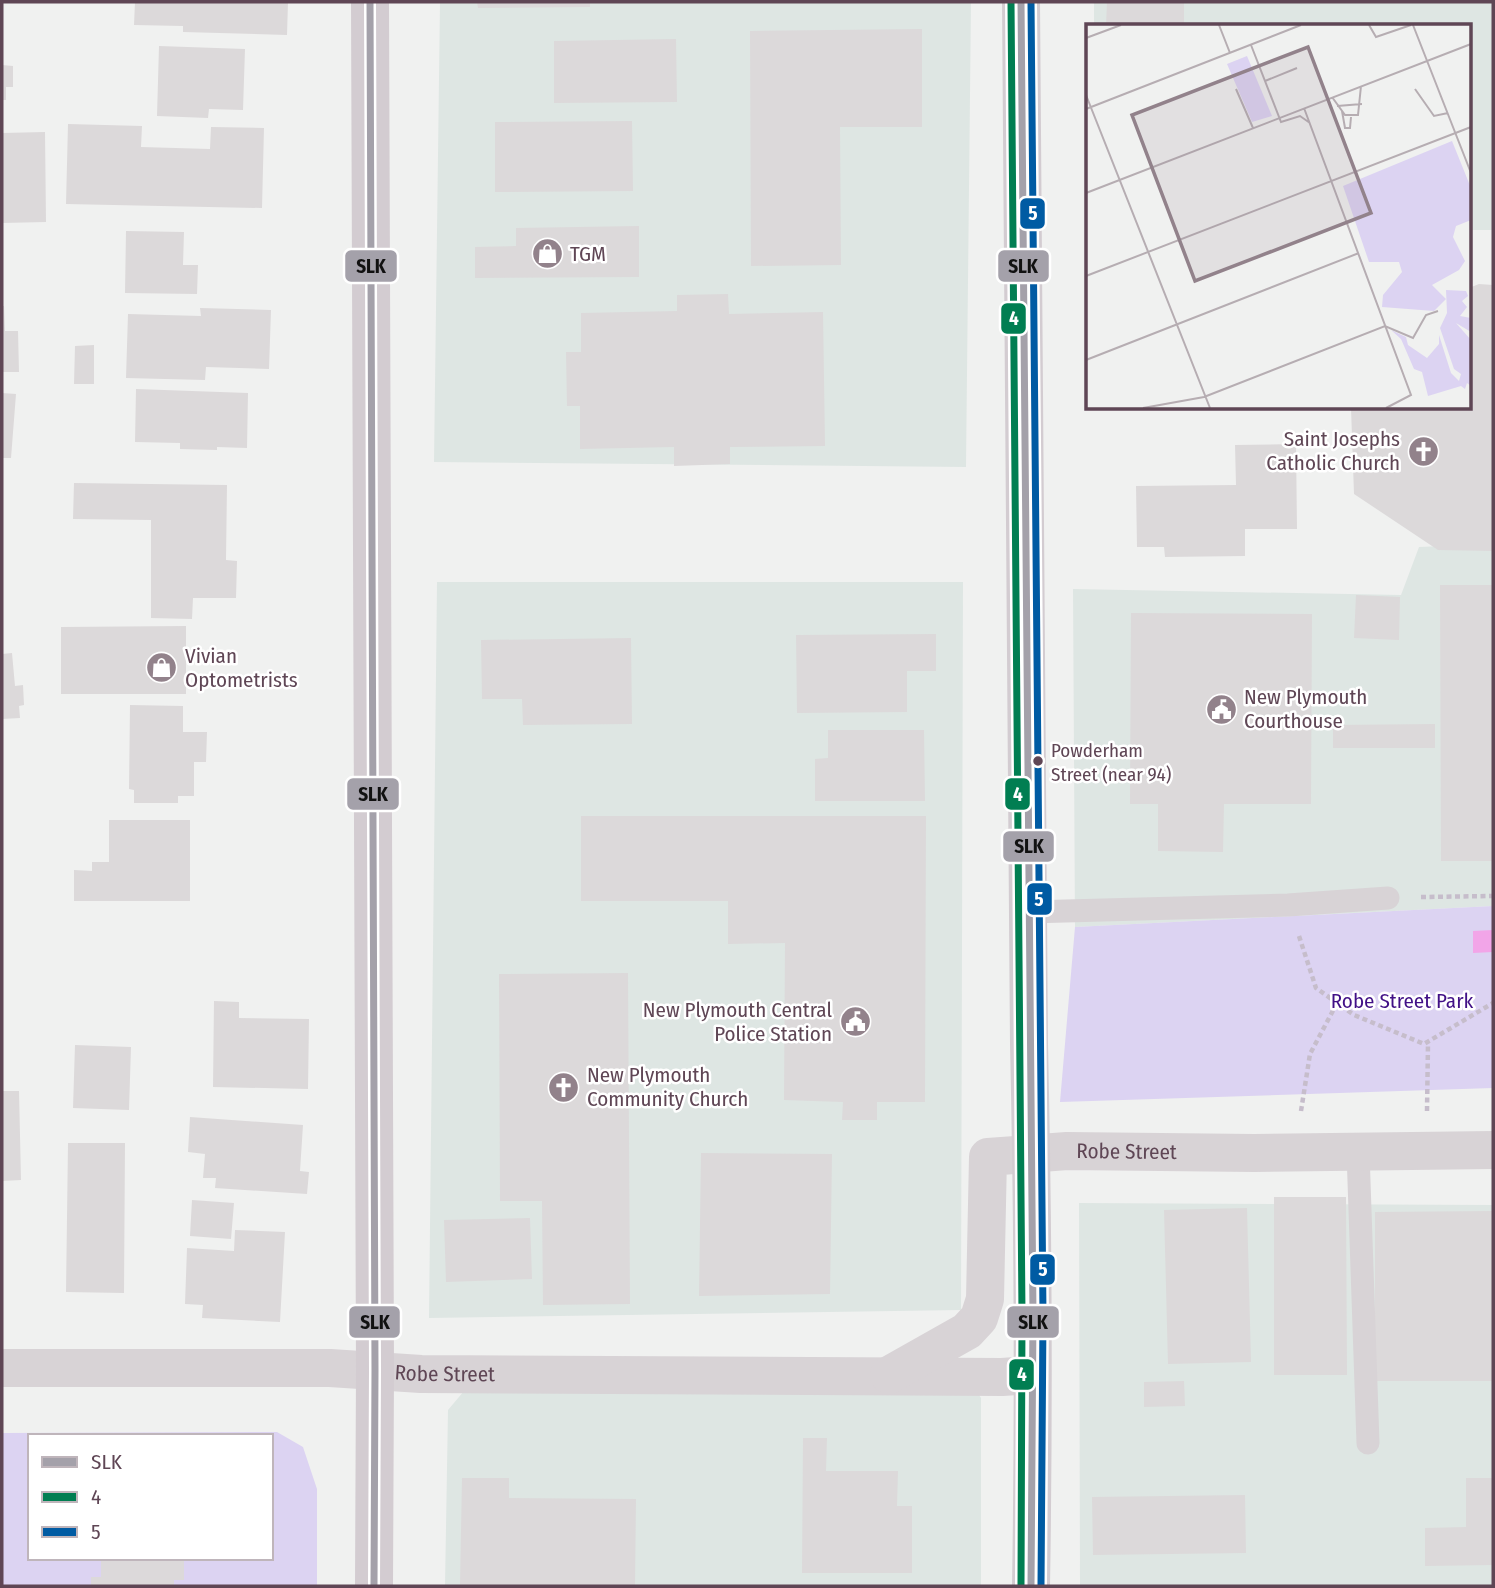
<svg xmlns="http://www.w3.org/2000/svg" width="1495" height="1588" viewBox="0 0 1495 1588" font-family="'Fira Sans Condensed',sans-serif">
<style>
.commercial{fill:#dee6e3}
.green{fill:#dcd3f2;fill-rule:evenodd}
.water{fill:#f2a5e8}
.building{fill:#dcd9da}
.lines{fill:none;stroke-linecap:round;stroke-linejoin:round}
.path{stroke:#c6bdcb;stroke-width:4.5;stroke-dasharray:5 3.5;stroke-linecap:butt}
.service{stroke:#d8d3d6;stroke-width:23}
.minor{stroke:#d8d3d6;stroke-width:38}
.primary{stroke:#d3ccd1;stroke-width:38}
.bus-1-casing{stroke:#fff;stroke-width:12}
.bus-2-casing{stroke:#fff;stroke-width:12}
.bus-3-casing{stroke:#fff;stroke-width:12}
.bus-1{stroke:#a4a1aa;stroke-width:7}
.bus-2{stroke:#017e52;stroke-width:7}
.bus-3{stroke:#005ba3;stroke-width:7}
.bus-dot{fill:#5f4655;stroke:#fff;stroke-width:2.5}
.labels{text-anchor:middle;stroke-width:5;stroke-linejoin:round;paint-order:stroke}
.bus-label{font-size:19px;fill:#5f4655;stroke:#fff;text-anchor:start}
.poi-label{font-size:21px;fill:#5f4655;stroke:#fff;text-anchor:start}
.park-label{font-size:21px;fill:#411086;stroke:#fff}
.street-label{font-size:21px;fill:#5f4655;stroke:#fff}
.inset-road{fill:none;stroke:#b6adb2;stroke-width:2}
.view{fill:#92828b;fill-opacity:0.15;stroke:#92828b;stroke-width:3.5}
.inset-edge{fill:none;stroke:#5f4655;stroke-width:3.5}
.line-badge{stroke:#fff;stroke-width:2.5}
.badge-label{font-size:19px;text-anchor:middle;font-weight:bold;fill:#fff}
.pale-badge-label{font-size:19px;text-anchor:middle;font-weight:bold;fill:#111}
</style>
<rect width="100%" height="100%" fill="#f0f1f0"/>
<!-- commercial -->
<path class="commercial" d="M 440,2 L 971,2 L 966,467 L 434,462 Z
M 1094,2 L 1493,2 L 1493,230 L 1469,230 L 1469,26 L 1094,26 Z
M 1493,544 L 1493,906 L 1075,927 L 1073,589 L 1401,595 L 1419,547 Z
M 437,582 L 963,582 L 961,1310 L 429,1318 Z
M 1079,1203 L 1493,1205 L 1493,1586 L 1080,1586 Z
M 961,1367 L 981,1398 L 981,1586 L 445,1586 L 448,1410 L 480,1372 Z"/>
<!-- green -->
<path class="green" d="M 1493,906 L 1493,1088 L 1060,1102 L 1075,927 Z
M 277,1432 L 303,1447 L 317,1489 L 317,1586 L 2,1586 L 2,1433 ZM 30,1436 L 271,1436 L 271,1558 L 30,1558 Z"/>
<!-- water -->
<path class="water" d="M 1493,930 L 1493,952 L 1473,953 L 1473,931 Z"/>
<!-- building -->
<path class="building" d="M 135,2 L 288,2 L 287,35 L 183,32 L 183,26 L 134,25 Z
M 477,2 L 590,2 L 590,7 L 478,8 Z
M 1107,2 L 1184,2 L 1184,26 L 1106,26 Z
M 922,29 L 922,127 L 840,127 L 841,265 L 751,266 L 750,31 Z
M 676,39 L 677,102 L 554,103 L 554,41 Z
M 159,46 L 245,49 L 243,110 L 209,109 L 208,118 L 157,116 Z
M 1469,61 L 1471,61 L 1471,102 L 1469,102 Z
M 2,65 L 13,66 L 13,87 L 6,87 L 6,100 L 2,100 Z
M 632,121 L 633,191 L 495,192 L 495,122 Z
M 68,124 L 142,126 L 141,147 L 210,149 L 211,127 L 264,128 L 262,208 L 66,204 Z
M 45,132 L 46,222 L 2,223 L 2,133 Z
M 639,226 L 639,277 L 475,278 L 475,247 L 516,246 L 516,228 Z
M 126,231 L 184,232 L 183,265 L 198,265 L 197,294 L 125,293 Z
M 1479,284 L 1493,285 L 1493,551 L 1438,550 L 1354,494 L 1351,408 L 1469,408 L 1469,288 Z
M 728,294 L 729,314 L 823,312 L 825,446 L 730,447 L 730,464 L 674,466 L 674,447 L 580,449 L 580,406 L 567,406 L 566,352 L 581,352 L 581,313 L 677,311 L 677,295 Z
M 2,306 L 4,306 L 5,331 L 18,331 L 19,372 L 2,372 Z
M 200,308 L 271,310 L 269,369 L 206,367 L 205,380 L 126,378 L 128,314 L 201,316 Z
M 94,345 L 94,384 L 74,384 L 75,346 Z
M 136,389 L 248,393 L 247,448 L 217,447 L 217,450 L 180,449 L 180,443 L 135,442 Z
M 2,393 L 16,394 L 11,458 L 2,458 Z
M 1296,444 L 1297,529 L 1245,529 L 1245,556 L 1165,557 L 1164,547 L 1137,547 L 1136,486 L 1236,485 L 1235,445 Z
M 74,483 L 227,485 L 226,560 L 237,561 L 236,598 L 193,598 L 192,619 L 151,618 L 151,520 L 73,519 Z
M 1440,585 L 1493,585 L 1493,861 L 1441,861 Z
M 1356,595 L 1400,597 L 1399,640 L 1354,638 Z
M 1131,613 L 1312,614 L 1311,804 L 1224,804 L 1223,852 L 1158,851 L 1158,804 L 1130,804 Z
M 186,626 L 186,694 L 61,694 L 61,627 Z
M 936,634 L 936,671 L 907,671 L 907,712 L 797,713 L 796,635 Z
M 631,638 L 632,724 L 523,725 L 522,699 L 482,699 L 481,640 Z
M 12,653 L 15,686 L 23,685 L 24,705 L 19,706 L 20,718 L 2,719 L 2,654 Z
M 130,705 L 183,706 L 183,732 L 207,732 L 206,762 L 194,762 L 194,796 L 178,796 L 178,803 L 134,803 L 134,790 L 129,789 Z
M 1435,724 L 1435,748 L 1333,748 L 1333,725 Z
M 828,730 L 924,730 L 925,801 L 815,801 L 815,759 L 828,758 Z
M 581,816 L 926,816 L 925,1102 L 877,1102 L 877,1120 L 842,1120 L 843,1102 L 784,1100 L 785,943 L 728,944 L 728,901 L 581,901 Z
M 109,820 L 190,820 L 190,901 L 74,901 L 74,870 L 92,871 L 92,862 L 109,862 Z
M 628,973 L 630,1304 L 543,1305 L 542,1201 L 500,1201 L 499,974 Z
M 214,1001 L 239,1002 L 239,1018 L 309,1019 L 308,1089 L 213,1087 Z
M 75,1045 L 131,1047 L 129,1110 L 73,1108 Z
M 2,1091 L 19,1091 L 21,1180 L 2,1181 Z
M 190,1117 L 303,1125 L 300,1171 L 309,1172 L 307,1194 L 215,1188 L 216,1178 L 203,1178 L 205,1154 L 188,1152 Z
M 68,1143 L 125,1143 L 124,1293 L 66,1292 Z
M 701,1153 L 832,1154 L 830,1294 L 699,1296 Z
M 1274,1197 L 1346,1197 L 1347,1375 L 1274,1375 Z
M 192,1200 L 234,1203 L 231,1239 L 190,1236 Z
M 1247,1208 L 1251,1362 L 1168,1364 L 1164,1210 Z
M 1493,1211 L 1493,1381 L 1375,1381 L 1375,1212 Z
M 530,1218 L 532,1279 L 446,1282 L 444,1220 Z
M 235,1230 L 285,1232 L 280,1322 L 202,1318 L 203,1305 L 185,1304 L 187,1248 L 234,1251 Z
M 1184,1381 L 1185,1406 L 1144,1407 L 1144,1382 Z
M 803,1438 L 827,1438 L 826,1471 L 898,1471 L 897,1506 L 912,1506 L 912,1573 L 802,1573 Z
M 462,1478 L 509,1478 L 509,1498 L 636,1499 L 635,1586 L 460,1586 Z
M 1466,1478 L 1493,1478 L 1493,1565 L 1425,1566 L 1425,1528 L 1466,1527 Z
M 1245,1495 L 1246,1553 L 1093,1555 L 1092,1497 Z
M 101,1558 L 184,1558 L 184,1580 L 174,1580 L 174,1586 L 91,1586 L 91,1577 L 101,1577 Z"/>
<g class="lines">
<!-- path -->
<path class="path" d="M 1421,897 L 1493,896
M 1299,936 L 1316,988 L 1354,1015 L 1424,1044 L 1493,1003
M 1301,1111 L 1310,1054 L 1337,1003
M 1427,1111 L 1428,1043"/>
<!-- service -->
<path class="service" d="M 1028,912 L 1288,905 L 1388,898
M 1358,1152 L 1368,1443"/>
<!-- minor -->
<g class="minor">
<path id="s1" d="M 2,1368 L 330,1368 L 421,1374 L 1002,1377 L 1031,1375"/>
<path id="s2" d="M 889,1375 L 967,1331 L 979,1318 L 985,1299 L 988,1157 L 1067,1151 L 1254,1153 L 1493,1150"/>
</g>
<!-- primary -->
<path class="primary" d="M 370,2 L 375,1370 L 374,1586
M 1021,2 L 1029,1044 C 1033,1225 1034,1406 1031,1586"/>
<defs>
<path id="bus-1" d="M 370,2 L 375,1370 L 374,1586
M 1021,2 L 1033,1315 L 1031,1586"/>
<path id="bus-2" d="M 1011,2 L 1022,1315 L 1021,1586"/>
<path id="bus-3" d="M 1031,2 L 1043,1315 L 1041,1586"/>
</defs>
<!-- bus-1 casing -->
<use href="#bus-1" class="bus-1-casing"/>
<!-- bus-2 casing -->
<use href="#bus-2" class="bus-2-casing"/>
<!-- bus-3 casing -->
<use href="#bus-3" class="bus-3-casing"/>
<!-- bus-1 -->
<use href="#bus-1" class="bus-1"/>
<!-- bus-2 -->
<use href="#bus-2" class="bus-2"/>
<!-- bus-3 -->
<use href="#bus-3" class="bus-3"/>
</g>
<!-- icons -->
<defs>
<symbol id="shop-disc" viewBox="-11 -11 22 22"><circle r="9.5" fill="#92828b" stroke="#fff"/><path d="M-5-2.5h2.3a2.7 3.5 0 0 1 5.4 0H5L5.5 6h-11ZM-1.5-2.5h3a1.5 2.3 0 0 0-3 0Z" fill="#fff"/></symbol>
<symbol id="church-disc" viewBox="-11 -11 22 22"><circle r="9.5" fill="#92828b" stroke="#fff"/><path d="M-1.2-6h2.4v3.5h3.3v2.4h-3.3V6h-2.4V-.1h-3.3v-2.4h3.3Z" fill="#fff"/></symbol>
<symbol id="civic-disc" viewBox="-11 -11 22 22"><circle r="9.5" fill="#92828b" stroke="#fff"/><path d="M-.6-6.5H3V-4.5H.6V-3L4-1V1h2V6H-6V1h2V-1L-.6-3ZM-1.2 2.5V6h2.4V2.5Z" fill="#fff"/></symbol>
</defs>
<g fill-rule="evenodd">
<use href="#shop-disc" x="530" y="236" width="35" height="35"/>
<use href="#church-disc" x="1406" y="434" width="35" height="35"/>
<use href="#shop-disc" x="144" y="650" width="35" height="35"/>
<use href="#civic-disc" x="1204" y="692" width="35" height="35"/>
<use href="#civic-disc" x="838" y="1004" width="35" height="35"/>
<use href="#church-disc" x="546" y="1070" width="35" height="35"/>
</g>
<!-- markers -->
<circle class="bus-dot" cx="1038" cy="761" r="6"/>
<g class="labels">
<!-- bus labels -->
<g class="bus-label">
<text x="1051" y="757">Powderham<tspan x="1051" dy="24">Street (near 94)</tspan></text>
</g>
<!-- poi labels -->
<g class="poi-label">
<text x="570" y="261">TGM</text>
<text x="1400" y="446" text-anchor="end">Saint Josephs<tspan x="1400" dy="24">Catholic Church</tspan></text>
<text x="185" y="663">Vivian<tspan x="185" dy="24">Optometrists</tspan></text>
<text x="1244" y="704">New Plymouth<tspan x="1244" dy="24">Courthouse</tspan></text>
<text x="832" y="1017" text-anchor="end">New Plymouth Central<tspan x="832" dy="24">Police Station</tspan></text>
<text x="587" y="1082">New Plymouth<tspan x="587" dy="24">Community Church</tspan></text>
</g>
<!-- park labels -->
<g class="park-label">
<text x="1402" y="1008">Robe Street Park</text>
</g>
<!-- street labels -->
<g class="street-label">
<text dy="7" stroke="none"><textPath href="#s2" startOffset="408">Robe Street</textPath></text>
<text dy="7" stroke="none"><textPath href="#s1" startOffset="443">Robe Street</textPath></text>
</g>
</g>
<!-- overview -->
<g transform="translate(1086 24)">
<rect width="385" height="385" fill="#f0f1f0"/>
<path d="M 161,32 L 186,92 L 166,98 L 141,40 ZM 366,117 L 385,164 L 385,196 L 370,202 L 367,213 L 379,237 L 373,246 L 346,261 L 360,275 L 348,287 L 296,283 L 297,271 L 316,248 L 313,238 L 283,238 L 257,162 ZM 360,266 L 380,267 L 382,272 L 376,277 L 381,283 L 374,292 L 385,294 L 385,308 L 370,299 L 385,316 L 385,362 L 381,359 L 379,365 L 375,362 L 342,372 L 336,348 L 328,345 L 315,315 L 305,306 L 320,313 L 322,321 L 341,334 L 353,320 L 353,311 L 365,349 L 373,357 L 375,350 L 368,345 L 354,304 L 361,289 Z" fill="#dcd3f2"/>
<path class="inset-road" d="M 133,1 L 144,29M 283,1 L 290,13 L 325,1M 327,1 L 385,149M 0,14 L 35,1M 165,21 L 195,98 L 214,92 L 224,99M 179,57 L 211,44M 150,65 L 167,104M 329,65 L 348,92 L 362,89M 0,71 L 124,384M 246,73 L 259,91 L 272,91 L 275,62M 251,82 L 276,80M 218,84 L 325,371 L 300,384M 0,85 L 215,1M 256,87 L 259,104 L 264,104 L 265,93M 0,169 L 385,20M 0,252 L 385,103M 0,336 L 273,229M 57,384 L 118,373 L 299,302 L 327,314 L 340,291 L 352,287"/>
<path class="view" d="M 222,23 L 285,189 L 109,257 L 46,91 Z"/>
<rect width="385" height="385" class="inset-edge"/>
</g>
<g class="line-badge">
<rect x="1019" y="197" width="27" height="33" rx="7" fill="#005ba3"/>
<rect x="997" y="249" width="53" height="34" rx="7" fill="#a4a1aa"/>
<rect x="344" y="249" width="54" height="34" rx="7" fill="#a4a1aa"/>
<rect x="1000" y="302" width="27" height="33" rx="7" fill="#017e52"/>
<rect x="1004" y="777" width="27" height="34" rx="7" fill="#017e52"/>
<rect x="346" y="777" width="54" height="34" rx="7" fill="#a4a1aa"/>
<rect x="1002" y="830" width="53" height="33" rx="7" fill="#a4a1aa"/>
<rect x="1026" y="882" width="27" height="34" rx="7" fill="#005ba3"/>
<rect x="1029" y="1253" width="27" height="33" rx="7" fill="#005ba3"/>
<rect x="1006" y="1305" width="54" height="34" rx="7" fill="#a4a1aa"/>
<rect x="348" y="1305" width="53" height="34" rx="7" fill="#a4a1aa"/>
<rect x="1008" y="1358" width="27" height="33" rx="7" fill="#017e52"/>
</g>
<g class="badge-label">
<text x="1033" y="220">5</text>
<text x="1014" y="325">4</text>
<text x="1018" y="801">4</text>
<text x="1039" y="906">5</text>
<text x="1043" y="1276">5</text>
<text x="1022" y="1381">4</text>
</g>
<g class="pale-badge-label">
<text x="1023" y="273">SLK</text>
<text x="371" y="273">SLK</text>
<text x="373" y="801">SLK</text>
<text x="1029" y="853">SLK</text>
<text x="1033" y="1329">SLK</text>
<text x="375" y="1329">SLK</text>
</g>
<!-- border -->
<rect width="1495" height="1588" fill="none" stroke="#5f4655" stroke-width="7"/>
<!-- legend -->
<rect x="28" y="1434" width="245" height="126" fill="#ffffff" stroke="#bfb5bb" stroke-width="2"/>
<rect x="42" y="1457" width="35" height="10" fill="#a4a1aa" stroke="#bfb5bb" stroke-width="2"/>
<text x="91" y="1469" font-size="21" fill="#5f4655">SLK</text>
<rect x="42" y="1492" width="35" height="10" fill="#017e52" stroke="#bfb5bb" stroke-width="2"/>
<text x="91" y="1504" font-size="21" fill="#5f4655">4</text>
<rect x="42" y="1527" width="35" height="10" fill="#005ba3" stroke="#bfb5bb" stroke-width="2"/>
<text x="91" y="1539" font-size="21" fill="#5f4655">5</text>
</svg>
